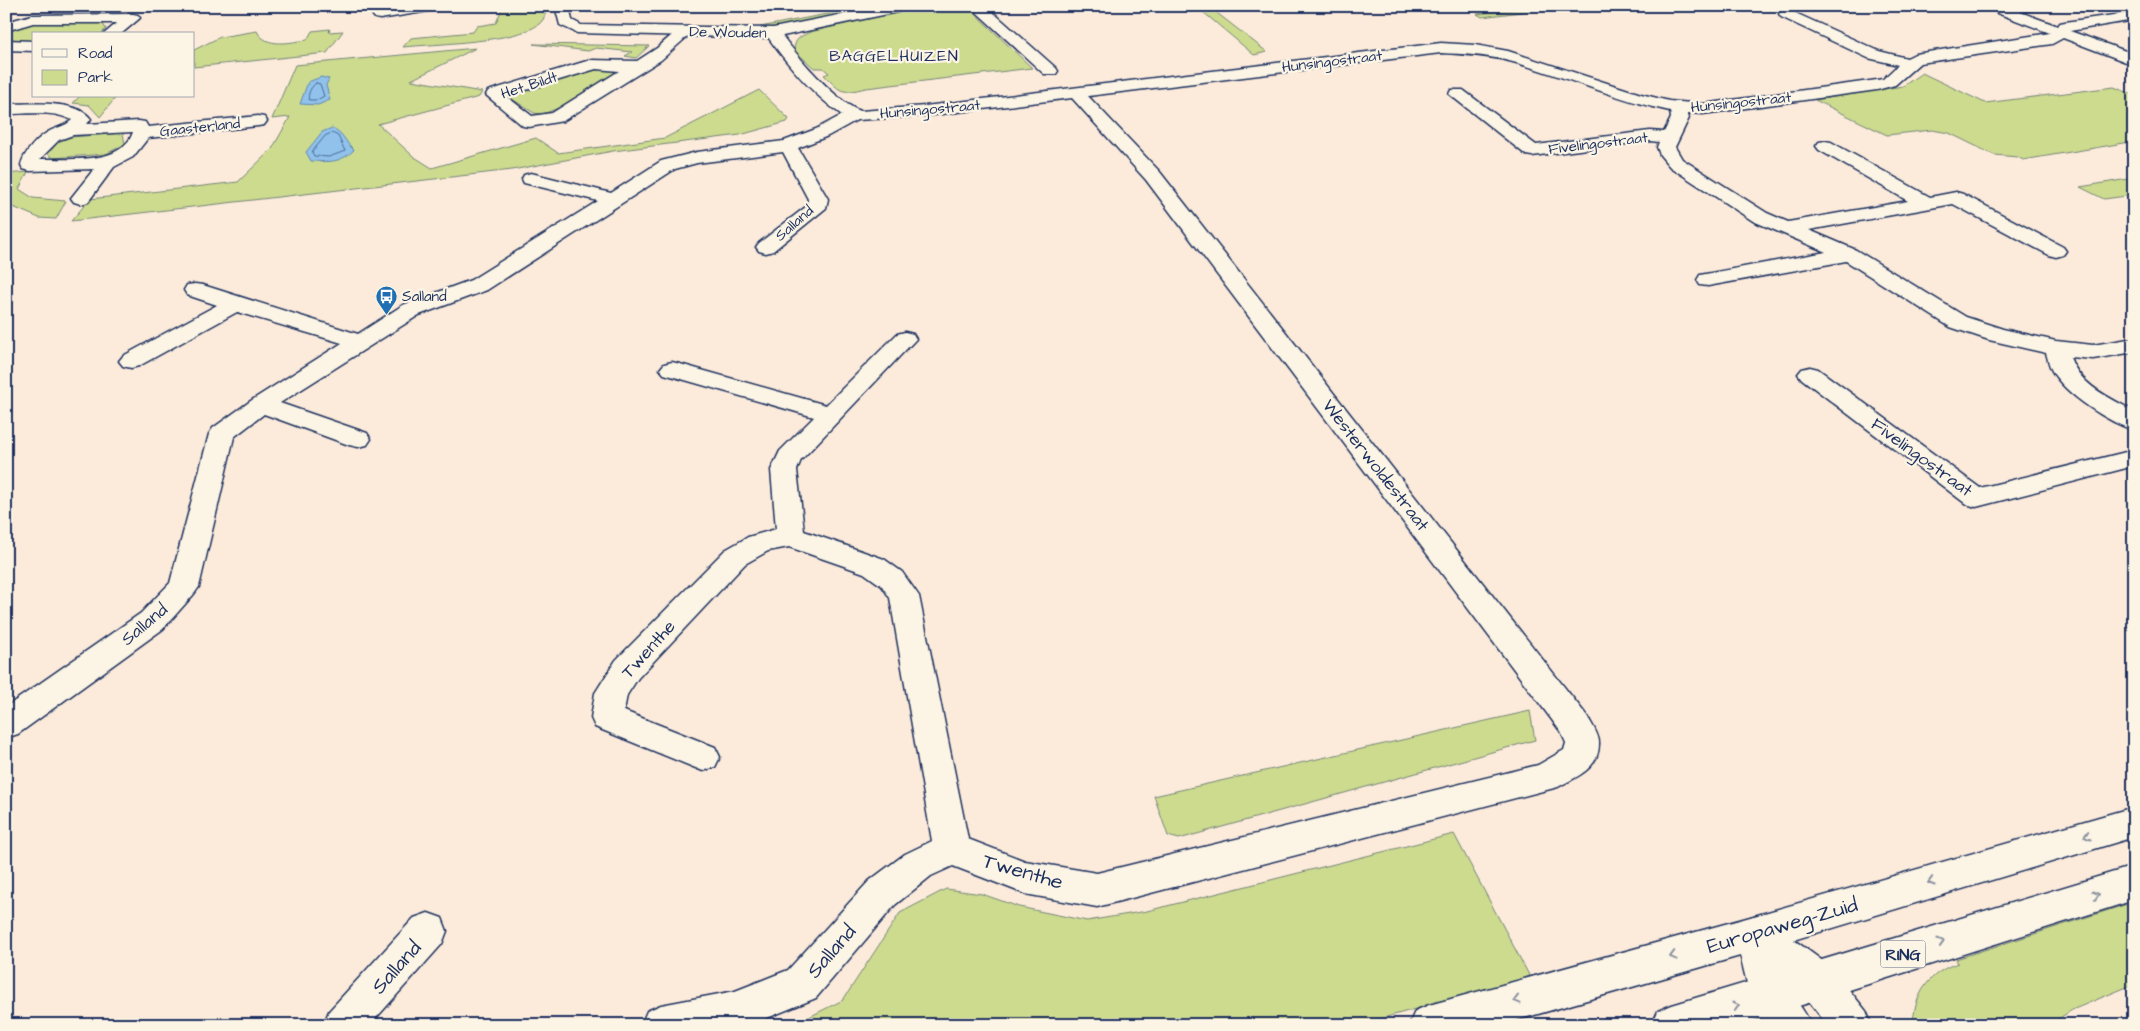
<svg xmlns="http://www.w3.org/2000/svg" width="2140" height="1031" viewBox="0 0 2140 1031" font-family="'Architects Daughter',sans-serif">
<style>
.green{fill:#cddb8f;stroke:#748576}
.water{fill:#90c2ec;stroke:#6187b3}
.lines{fill:none;stroke-linecap:round;stroke-linejoin:round}
.shore{stroke:#4a6a97;stroke-width:1}
.minor-casing{stroke:#1b2f5e;stroke-width:3}
.tertiary-casing{stroke:#1b2f5e;stroke-width:3}
.primary-casing{stroke:#1b2f5e;stroke-width:3}
.minor{fill:#fcf5e5;fill-rule:evenodd}
.tertiary{fill:#fcf5e5;fill-rule:evenodd}
.primary{fill:#fcf5e5;fill-rule:evenodd}
.oneway{stroke:#8c92a2}
.labels{text-anchor:middle;stroke-width:4.5;stroke-linejoin:round;paint-order:stroke}
.far-street-label{font-size:15px;fill:#1b2f5e;stroke:#fcf5e5}
.far-poi-label{font-size:15px;fill:#1b2f5e;stroke:#fcf5e5;text-anchor:start}
.far-quarter-label{font-size:16px;letter-spacing:1px;fill:#1b2f5e;stroke:#fcf5e5}
.shield{fill:#fcf5e5;stroke:#5e6a86;stroke-width:1}
.shield-label{font-size:16px;font-weight:bold;fill:#1b2f5e}
.street-label{font-size:18px;fill:#1b2f5e;stroke:#fcf5e5}
.near-street-label{font-size:21px;fill:#1b2f5e;stroke:#fcf5e5}
</style>
<rect width="100%" height="100%" fill="#fcebdb"/>
<filter id="ink" filterUnits="userSpaceOnUse"><feTurbulence type="fractalNoise" baseFrequency=".02" numOctaves="2"/><feDisplacementMap in="SourceGraphic" scale="10" xChannelSelector="R" yChannelSelector="G"/><feConvolveMatrix kernelMatrix="1 2 1 2 8 2 1 2 1" color-interpolation-filters="sRGB"/></filter>
<g filter="url(#ink)">
<!-- green -->
<path class="green" d="M 503,6 L 546,6 C 546,13 545,19 539,24 C 518,42 434,44 403,47 L 411,38 L 473,32 L 477,26 L 496,23 Z
M 868,6 L 884,6 L 784,27 L 755,28 Z
M 924,6 L 967,6 L 1032,68 L 866,88 C 840,94 842,93 824,75 L 829,73 L 823,68 L 814,68 L 794,50 C 795,38 800,37 810,32 Z
M 1196,6 L 1208,6 L 1267,52 L 1254,55 Z
M 1539,6 L 1568,6 L 1482,17 L 1477,14 Z
M 36,22 L 93,22 L 103,24 L 106,29 L 101,34 L 34,34 L 34,42 L 6,41 L 6,31 Z
M 330,29 L 329,32 L 343,31 L 327,53 L 194,67 L 194,50 L 220,37 L 257,31 C 266,49 291,42 307,40 L 312,31 Z
M 533,44 L 649,46 L 636,58 L 625,56 L 632,52 L 596,48 L 588,51 Z
M 476,48 L 411,80 L 482,92 L 479,97 L 378,124 L 413,156 L 432,168 L 536,138 L 558,153 L 665,138 L 759,90 L 789,119 L 787,122 L 740,135 L 613,151 L 512,170 L 71,221 L 90,199 L 238,182 L 272,149 L 290,117 L 272,119 L 295,65 Z
M 601,68 L 615,72 L 613,75 L 561,107 L 543,114 L 534,113 L 509,97 L 512,94 L 592,69 Z
M 1922,73 L 1985,103 L 2114,87 L 2134,95 L 2134,144 L 2130,142 L 2023,160 L 2018,157 L 1994,155 L 1949,133 L 1932,130 L 1887,135 L 1815,100 L 1903,86 Z
M 80,96 L 117,96 L 100,117 L 89,105 L 73,103 Z
M 123,133 L 125,144 L 106,154 L 53,158 L 48,154 L 59,141 L 71,137 Z
M 28,172 L 19,189 L 33,198 L 66,201 L 56,219 L 39,218 L 6,204 L 6,174 Z
M 2134,178 L 2134,195 L 2104,199 L 2080,187 Z
M 1530,711 L 1535,740 L 1179,839 L 1168,836 L 1154,796 Z
M 1454,834 L 1530,977 L 1358,1025 L 793,1025 L 843,1000 L 900,913 L 946,889 L 982,894 L 1019,907 L 1087,921 L 1147,911 Z
M 2134,902 L 2134,984 L 2072,1010 L 2049,1025 L 1913,1025 C 1914,995 1929,972 1958,963 L 1956,959 Z"/>
<!-- water -->
<path class="water" d="M 321,77 L 329,79 L 326,85 L 330,100 L 318,105 L 300,104 L 308,82 Z
M 332,128 C 343,132 345,142 354,150 C 340,163 330,162 311,161 L 306,152 L 322,132 Z"/>
<g class="lines">
<!-- shore -->
<path class="shore" d="M 316,83 L 320,84 L 324,96 L 317,100 L 309,100 C 307,94 311,87 316,83 Z
M 332,133 L 338,136 L 345,151 L 329,157 L 314,156 L 312,152 L 325,136 Z"/>
<defs>
<path id="minor" d="M 366,6 L 381,6 L 384,10 L 408,6 L 443,6 L 436,10 L 380,19 L 375,18 Z
M 970,6 L 986,6 L 1056,68 L 1058,71 L 1056,74 L 1044,74 Z
M 2000,6 L 2036,6 L 2034,9 L 2020,12 L 2058,26 L 2060,23 L 2065,22 L 2134,12 L 2134,20 L 2070,31 L 2134,54 L 2134,65 L 2063,38 L 2052,44 L 1920,63 L 1895,85 L 1877,90 L 1703,114 L 1687,113 L 1689,118 L 1675,147 L 1682,159 L 1767,213 L 1788,222 L 1908,201 L 1819,150 L 1816,146 L 1819,142 L 1825,141 L 1831,142 L 1930,197 L 1956,192 L 1963,194 L 2063,247 L 2066,251 L 2063,255 L 2056,257 L 2049,255 L 1953,204 L 1809,230 L 1856,250 L 1966,317 L 2003,329 L 2056,341 L 2093,345 L 2134,338 L 2134,352 L 2093,359 L 2070,357 C 2079,385 2110,398 2134,411 L 2134,430 C 2109,423 2065,394 2052,371 C 2049,366 2048,359 2046,353 L 1989,340 L 1950,327 L 1846,261 L 1708,286 L 1700,285 L 1697,280 L 1700,275 L 1826,252 L 1753,221 L 1670,167 L 1660,155 L 1657,147 L 1659,142 L 1650,141 L 1532,156 L 1526,155 L 1449,94 L 1451,90 L 1463,90 L 1536,145 L 1650,131 L 1664,132 L 1671,118 L 1670,111 C 1613,99 1561,74 1505,60 C 1484,55 1463,54 1441,53 L 1088,96 L 1160,172 L 1587,716 C 1591,723 1600,736 1599,744 C 1599,769 1576,777 1558,787 L 1097,907 L 1025,894 L 953,866 L 931,876 L 895,905 L 816,998 L 750,1025 L 641,1025 L 647,1011 L 661,1005 L 735,991 L 788,970 L 869,881 L 905,854 L 932,841 L 890,598 L 882,586 L 864,573 L 789,547 L 768,551 L 745,564 L 638,678 L 627,695 L 624,711 L 715,747 L 720,757 L 715,767 L 703,771 L 595,727 L 591,718 L 595,693 L 616,660 L 725,550 L 748,537 L 776,529 L 771,470 L 780,451 L 814,417 L 664,374 L 660,369 L 664,364 L 672,362 L 680,364 L 826,405 L 897,334 L 905,332 L 913,334 L 916,339 L 801,460 L 797,470 L 804,531 L 884,559 L 902,572 L 919,596 L 968,839 L 1025,861 L 1097,873 L 1538,765 L 1564,750 L 1566,743 L 1561,732 L 1146,180 L 1072,98 L 925,116 L 857,120 L 828,136 L 798,148 L 828,199 L 826,208 L 773,251 L 766,253 L 759,251 L 756,247 L 759,243 L 807,206 L 808,199 L 783,152 L 697,163 L 675,169 L 487,290 L 419,315 L 280,403 L 367,433 L 371,439 L 367,445 L 358,447 L 349,445 L 264,414 L 234,437 L 199,587 L 194,594 L 163,629 L 18,734 L 6,738 L 6,707 L 141,613 L 170,583 L 209,434 L 213,428 L 252,400 L 342,343 L 237,312 L 139,366 L 131,368 L 123,366 L 119,361 L 123,356 L 217,305 L 187,295 L 184,290 L 187,285 L 195,284 L 203,285 L 358,334 L 403,305 L 471,280 L 598,201 L 524,183 L 522,179 L 524,175 L 531,173 L 611,193 L 661,161 L 697,152 L 784,141 L 816,129 L 842,115 C 812,94 786,63 765,33 L 768,30 L 778,30 C 793,51 837,104 861,111 L 925,106 L 1441,43 L 1475,45 L 1508,51 L 1641,94 L 1669,101 L 1703,104 L 1877,80 L 1883,79 L 1898,65 L 1868,58 L 1781,17 L 1779,14 L 1781,11 L 1791,11 L 1879,51 L 1907,58 L 1915,54 L 2050,33 L 1997,13 L 1995,10 Z
M 133,14 L 138,15 L 140,18 L 121,34 L 104,34 L 117,23 L 33,23 L 6,31 L 6,22 L 32,15 Z
M 684,28 L 689,29 L 691,32 L 689,35 L 661,60 L 563,121 L 529,127 L 523,126 L 486,95 L 488,91 L 590,60 L 637,61 L 657,48 L 679,29 ZM 596,69 L 619,71 L 552,113 L 532,116 L 506,96 Z
M 6,40 L 34,41 L 34,51 L 6,50 Z
M 6,104 C 28,104 77,99 91,119 L 87,124 L 139,121 L 145,122 L 148,127 L 258,116 L 264,117 L 267,121 L 264,125 L 258,126 L 148,138 L 133,157 L 114,167 L 88,202 L 81,204 L 74,202 L 71,198 L 94,169 L 30,171 L 23,169 L 21,165 C 23,154 37,138 48,132 C 57,127 64,127 72,120 C 53,110 27,114 6,114 ZM 133,132 C 122,166 69,158 40,159 L 59,140 L 73,135 Z
M 1810,367 L 1818,369 L 1980,488 L 2134,450 L 2134,466 L 1976,507 L 1966,504 L 1802,379 L 1798,374 L 1802,369 Z
M 428,913 L 442,918 L 447,931 L 442,944 L 370,1025 L 323,1025 L 329,1011 L 414,918 Z
M 1754,916 L 1768,921 L 1831,967 L 1866,1011 L 1872,1025 L 1827,1025 L 1803,993 L 1786,981 C 1789,994 1805,1009 1811,1025 L 1766,1025 L 1756,1010 L 1750,996 L 1735,934 L 1740,921 Z"/>
<path id="tertiary" d="M 555,6 L 569,6 L 572,20 L 581,25 L 773,28 L 884,6 L 914,6 L 907,10 L 773,38 L 577,33 L 560,25 Z"/>
<path id="primary" d="M 2134,807 L 2134,837 L 1754,952 L 1500,1025 L 1409,1025 L 1415,1011 L 1429,1005 L 1754,916 Z
M 2134,866 L 2134,900 L 1739,1025 L 1652,1025 L 1658,1011 L 1672,1005 Z"/>
</defs>
<!-- minor casing -->
<use href="#minor" class="minor-casing"/>
<!-- tertiary casing -->
<use href="#tertiary" class="tertiary-casing"/>
<!-- primary casing -->
<use href="#primary" class="primary-casing"/>
<!-- minor -->
<use href="#minor" class="minor"/>
<!-- tertiary -->
<use href="#tertiary" class="tertiary"/>
<!-- primary -->
<use href="#primary" class="primary"/>
</g>
<!-- one-way arrows -->
<defs><path id="oneway-chevron" d="M-2-3.5L2.5 0L-2 3.5" fill="none" stroke-width="1.6" stroke-linecap="round" stroke-linejoin="round" transform="scale(1.25)"/></defs>
<g class="oneway">
<use href="#oneway-chevron" transform="translate(2087 836) rotate(164)"/>
<use href="#oneway-chevron" transform="translate(1931 882) rotate(164)"/>
<use href="#oneway-chevron" transform="translate(2096 895) rotate(-17)"/>
<use href="#oneway-chevron" transform="translate(1941 942) rotate(-17)"/>
<use href="#oneway-chevron" transform="translate(1673 956) rotate(165)"/>
<use href="#oneway-chevron" transform="translate(1517 1000) rotate(165)"/>
<use href="#oneway-chevron" transform="translate(1736 1006) rotate(-16)"/>
</g>
</g>
<!-- icons -->
<defs>
<symbol id="bus-pin" viewBox="-11 -11 22 30"><path d="M0 17L-7.5 6A9.5 9.5 0 1 1 7.5 6Z" fill="#1f6fb2" stroke="#fcf5e5"/><path d="M-5-6H5V4H4V6H2V4H-2V6H-4V4H-5ZM-3.5-4V0h7V-4ZM-3.5 1.2v1.5H-2V1.2ZM2 1.2v1.5H3.5V1.2Z" fill="#fff"/></symbol>
</defs>
<g fill-rule="evenodd">
<use href="#bus-pin" x="374" y="284" width="25" height="34"/>
</g>
<g class="labels">
<!-- far-street labels -->
<g class="far-street-label">
<text transform="translate(728 32) rotate(1)" y="5">De Wouden</text>
<text transform="translate(1332 61) rotate(-7)" y="5">Hunsingostraat</text>
<text transform="translate(529 85) rotate(-18)" y="5">Het Bildt</text>
<text transform="translate(1741 102) rotate(-6)" y="5">Hunsingostraat</text>
<text transform="translate(930 109) rotate(-5)" y="5">Hunsingostraat</text>
<text transform="translate(200 127) rotate(-6)" y="5">Gaasterland</text>
<text transform="translate(1598 143) rotate(-7)" y="5">Fivelingostraat</text>
<text transform="translate(794 223) rotate(-41)" y="5">Salland</text>
</g>
<!-- far-poi labels -->
<g class="far-poi-label">
<text x="402" y="301">Salland</text>
</g>
<!-- far-quarter labels -->
<g class="far-quarter-label">
<text x="894" y="61">BAGGELHUIZEN</text>
</g>
<!-- shield labels -->
<rect class="shield" x="1880.5" y="940.5" width="45" height="27" rx="4"/>
<g class="shield-label">
<text x="1903" y="960">RING</text>
</g>
<!-- street labels -->
<g class="street-label">
<text transform="translate(1922 457) rotate(36)" y="6">Fivelingostraat</text>
<text transform="translate(1376 465) rotate(52)" y="6">Westerwoldestraat</text>
<text transform="translate(144 624) rotate(-40)" y="6">Salland</text>
<text transform="translate(648 649) rotate(-48)" y="6">Twenthe</text>
</g>
<!-- near-street labels -->
<g class="near-street-label">
<text transform="translate(1023 871) rotate(16)" y="7">Twenthe</text>
<text transform="translate(1782 925) rotate(-16)" y="7">Europaweg-Zuid</text>
<text transform="translate(831 951) rotate(-49)" y="7">Salland</text>
<text transform="translate(396 967) rotate(-48)" y="7">Salland</text>
</g>
</g>
<!-- margin -->
<rect width="2140" height="1031" fill="none" stroke="#fcf5e5" stroke-width="25"/>
<rect x="12" y="12" width="2115" height="1006" fill="none" stroke="#1b2f5e" stroke-width="2" filter="url(#ink)"/>
<!-- legend -->
<rect x="32" y="32" width="162" height="65" fill="#fcf5e5" stroke="#a2a6af"/>
<rect x="42" y="49" width="25" height="8" fill="#fcf5e5" stroke="#a2a6af"/>
<text x="78" y="58" font-size="15" fill="#1b2f5e">Road</text>
<rect x="42" y="70" width="25" height="15" fill="#cddb8f" stroke="#a2a6af"/>
<text x="78" y="82" font-size="15" fill="#1b2f5e">Park</text>
</svg>
